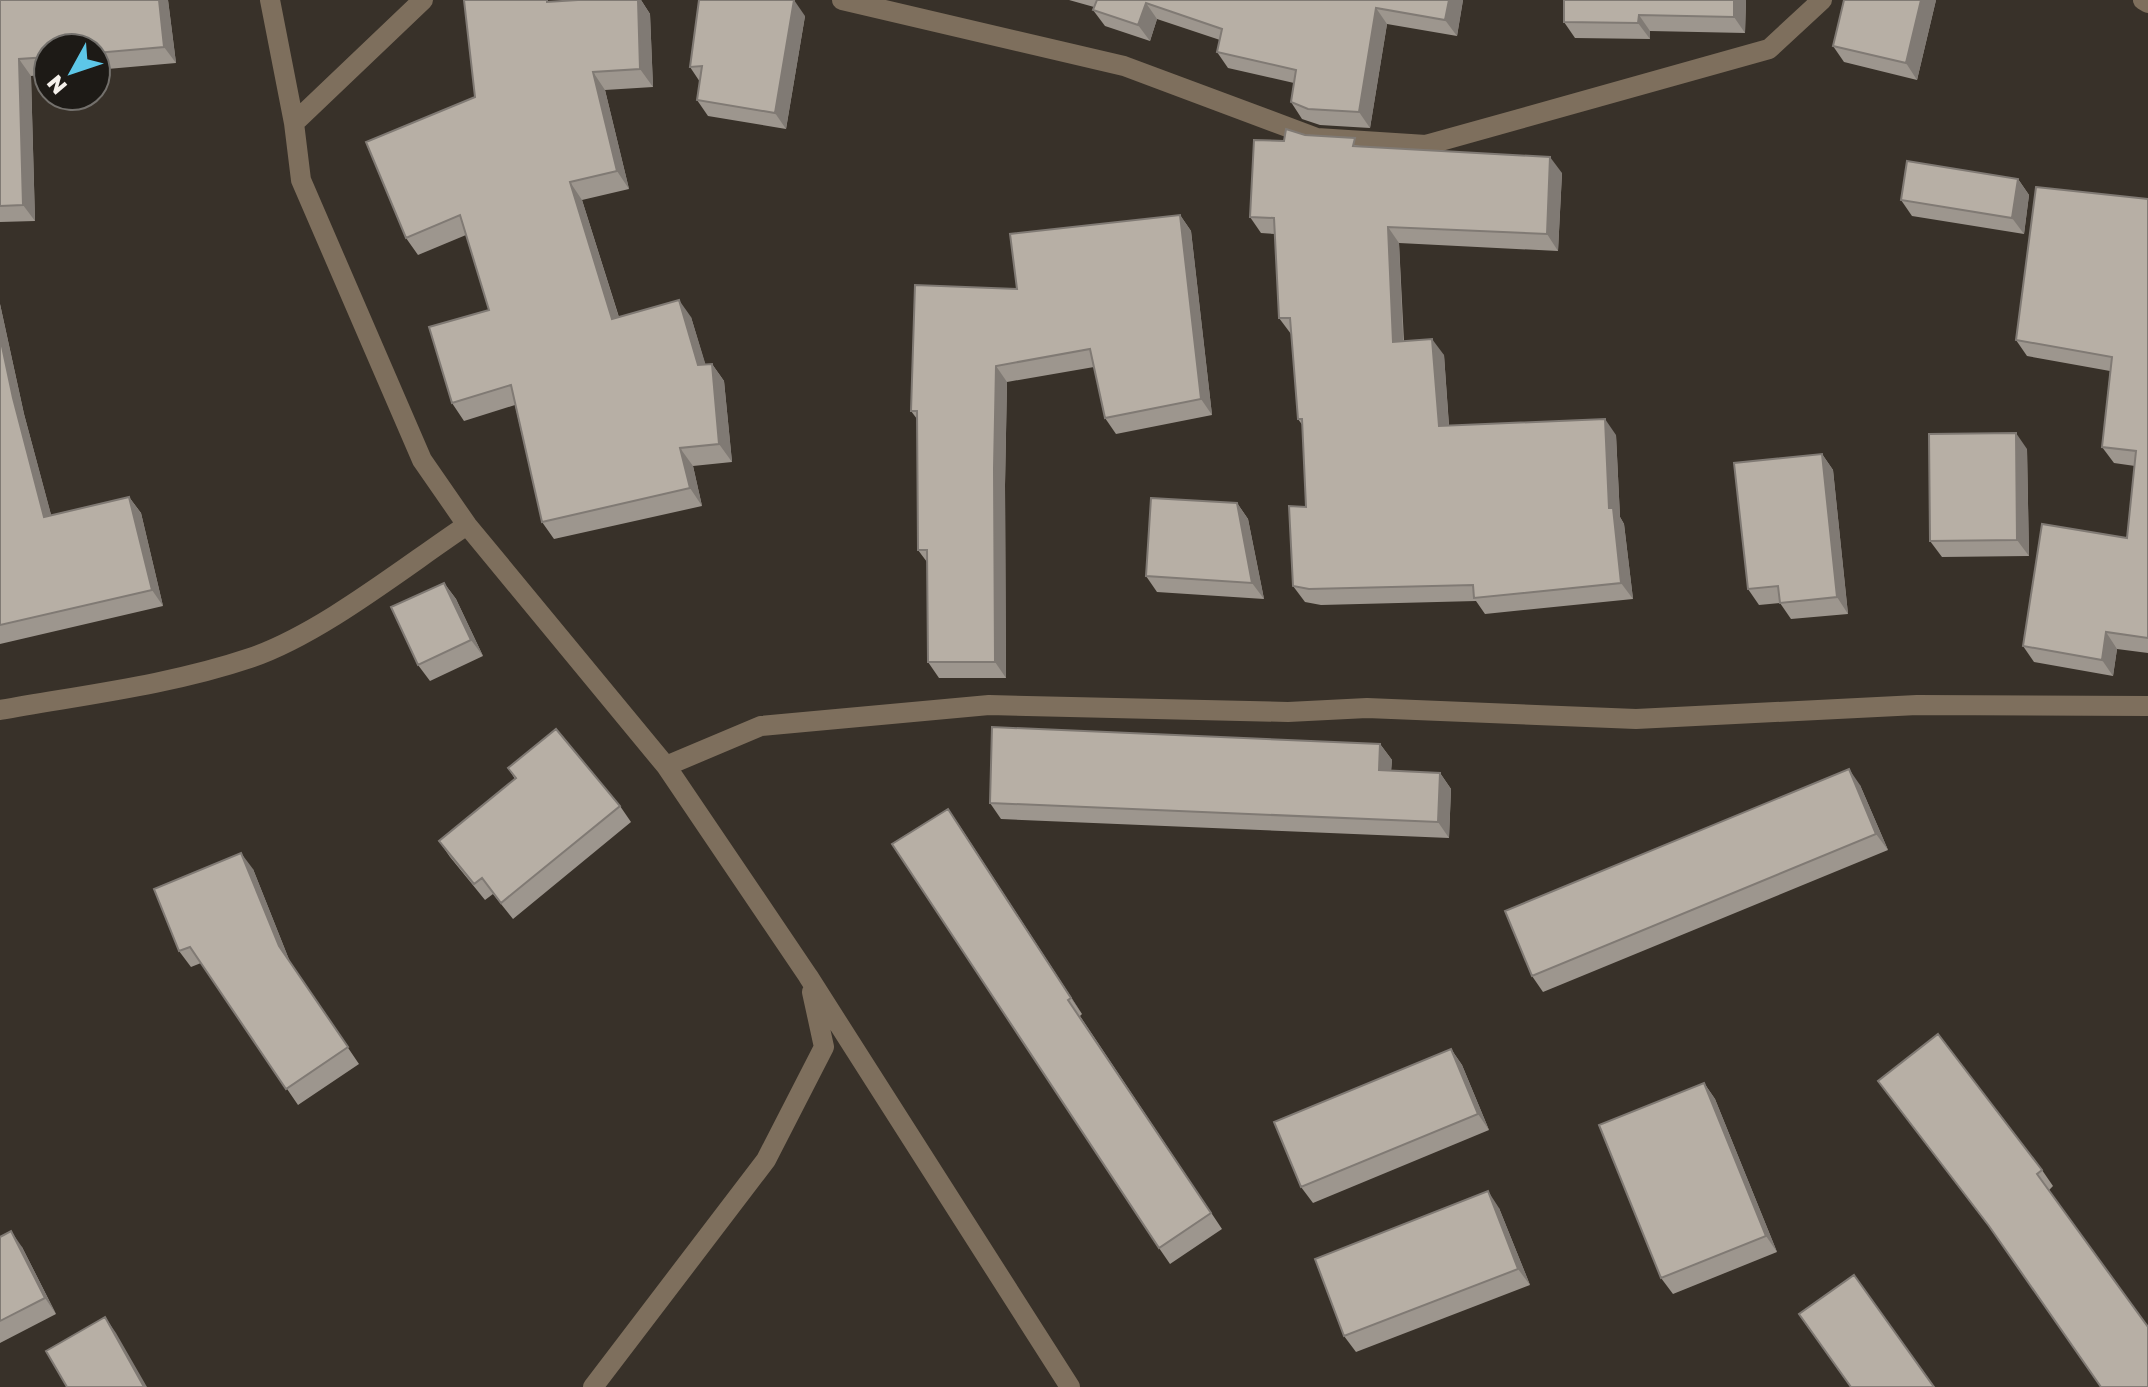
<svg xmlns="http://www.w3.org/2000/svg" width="2148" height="1387" viewBox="0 0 2148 1387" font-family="'Golos Text',sans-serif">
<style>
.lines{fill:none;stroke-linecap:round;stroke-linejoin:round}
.street{stroke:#7e6f5d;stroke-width:20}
.wall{fill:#9d968e}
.shaded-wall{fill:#807a74}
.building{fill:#b7afa5;stroke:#807a74;stroke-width:2}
</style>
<rect width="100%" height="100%" fill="#383129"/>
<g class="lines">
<!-- street -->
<path class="street" d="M 270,0 L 294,123 L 301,180 L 422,460 L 467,525 L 666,766 L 808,976 L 1070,1387
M 842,0 L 1124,66 L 1317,138 L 1426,145 L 1769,49 L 1822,0
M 2143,0 L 2148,3
M 294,123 L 423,0
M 0,710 C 83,695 170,685 250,658 C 321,634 404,567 467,525
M 666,766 L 761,726 L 989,705 L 1288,712 L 1367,708 L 1636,719 L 1917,705 L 2148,706
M 593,1387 L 766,1160 L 824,1047 L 812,992"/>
</g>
<!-- wall -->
<path class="wall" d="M 0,0 L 168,0 L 176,63 L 96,70 L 96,48 L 48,48 L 48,74 L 31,76 L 35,221 L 0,222 Z
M 578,0 L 641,0 L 650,14 L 653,87 L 605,90 L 629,189 L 582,200 L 619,317 L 691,317 L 705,364 L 712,364 L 724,381 L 732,462 L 693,466 L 702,506 L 554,539 L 542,522 L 515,405 L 464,421 L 452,403 L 489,310 L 466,235 L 418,255 L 406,238 L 475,97 L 558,1 Z
M 1069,0 L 1463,0 L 1457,36 L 1387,24 L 1370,128 L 1320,125 L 1302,119 L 1291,102 L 1294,83 L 1228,68 L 1217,52 L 1220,40 L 1157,19 L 1150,41 L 1105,26 L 1093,10 L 1094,7 Z
M 1746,0 L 1745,33 L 1650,31 L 1650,39 L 1575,38 L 1564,22 Z
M 1936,0 L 1917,80 L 1844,62 L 1833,46 Z
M 805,16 L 786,129 L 708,116 L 697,100 L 700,82 L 690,67 Z
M 1305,135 L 1360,146 L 1562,173 L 1558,251 L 1399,243 L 1404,341 L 1444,355 L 1449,425 L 1616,435 L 1620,517 L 1624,524 L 1633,599 L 1485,614 L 1476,601 L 1321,605 L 1305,602 L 1293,586 L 1306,507 L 1303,426 L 1298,419 L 1291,334 L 1279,318 L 1275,234 L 1261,233 L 1250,217 L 1284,141 Z
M 2018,179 L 2029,195 L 2024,234 L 1912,216 L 1901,200 Z
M 2148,199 L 2148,653 L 2117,649 L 2113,676 L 2034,662 L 2023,646 L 2127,538 L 2135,466 L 2114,463 L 2102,447 L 2110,371 L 2027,356 L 2016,340 Z
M 1180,215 L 1191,231 L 1212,415 L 1116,434 L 1105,418 L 1094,367 L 1007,382 L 1005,485 L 1006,678 L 939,678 L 928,662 L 927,562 L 918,550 L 917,419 L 911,411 L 1017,289 Z
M 0,304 L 24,414 L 51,515 L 129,497 L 141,513 L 163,606 L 0,644 Z
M 2027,449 L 2029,556 L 1942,557 L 1930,541 Z
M 1822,454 L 1833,470 L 1848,614 L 1791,619 L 1780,603 L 1759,605 L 1748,589 Z
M 1237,503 L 1248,519 L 1264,599 L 1157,592 L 1146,576 Z
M 444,583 L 456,599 L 483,656 L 430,681 L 418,665 Z
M 1380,744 L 1392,760 L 1391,771 L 1440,773 L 1451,789 L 1449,838 L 1001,819 L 990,803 Z
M 508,768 L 620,806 L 631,822 L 513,919 L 493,894 L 485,900 L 450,857 L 439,841 L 515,779 Z
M 1860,785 L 1888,850 L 1543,992 L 1532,976 Z
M 959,825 L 1082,1014 L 1080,1016 L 1222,1229 L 1170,1264 L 1159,1248 Z
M 253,869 L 290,962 L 359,1064 L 298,1105 L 201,963 L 191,967 L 179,951 Z
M 1451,1049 L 1462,1065 L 1489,1130 L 1313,1203 L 1301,1187 Z
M 1878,1081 L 2042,1170 L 2053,1186 L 2000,1241 Z
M 1704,1083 L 1715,1099 L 1777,1252 L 1673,1294 L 1661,1278 Z
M 1499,1208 L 1530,1285 L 1356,1352 L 1344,1336 Z
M 0,1237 L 22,1247 L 56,1314 L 0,1343 Z"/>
<!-- shaded-wall -->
<path class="shaded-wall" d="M 159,0 L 168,0 L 176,63 L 164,47 Z
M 638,0 L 641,0 L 650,14 L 653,87 L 640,69 Z
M 794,0 L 805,16 L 786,129 L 775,113 Z
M 1449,0 L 1463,0 L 1457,36 L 1445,20 Z
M 1734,0 L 1746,0 L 1745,33 L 1734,17 Z
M 1921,0 L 1936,0 L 1917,80 L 1906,63 Z
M 1146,3 L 1157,19 L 1150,41 L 1138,25 Z
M 1376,8 L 1387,24 L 1370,128 L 1359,112 Z
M 1639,15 L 1650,31 L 1650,39 L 1638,23 Z
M 19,59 L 31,76 L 35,221 L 23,205 Z
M 593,72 L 605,90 L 629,189 L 617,171 Z
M 1550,157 L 1562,173 L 1558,251 L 1547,234 Z
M 2018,179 L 2029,195 L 2024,234 L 2012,218 Z
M 570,182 L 582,200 L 625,337 L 612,319 Z
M 1180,215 L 1191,231 L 1212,415 L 1201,399 Z
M 1388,227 L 1399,243 L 1404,358 L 1393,342 Z
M 679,300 L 691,317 L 711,382 L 698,365 Z
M 0,304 L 24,414 L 56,533 L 44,517 L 13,398 L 0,337 Z
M 1432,339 L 1444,355 L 1450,442 L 1439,426 Z
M 712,364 L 724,381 L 732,462 L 719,444 Z
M 996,366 L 1007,382 L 1005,485 L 1006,678 L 995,662 L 994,469 Z
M 1605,419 L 1616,435 L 1620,517 L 1624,524 L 1633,599 L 1621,583 L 1609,508 Z
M 2016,433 L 2027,449 L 2029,556 L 2017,540 Z
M 680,448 L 693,466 L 702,506 L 690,488 Z
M 1822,454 L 1833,470 L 1848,614 L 1837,597 Z
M 129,497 L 141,513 L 163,606 L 152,590 Z
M 1237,503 L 1248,519 L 1264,599 L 1252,583 Z
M 444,583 L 456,599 L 483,656 L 471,640 Z
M 2106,632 L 2117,649 L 2113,676 L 2102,660 Z
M 1380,744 L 1392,760 L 1390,786 L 1379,770 Z
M 1849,769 L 1860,785 L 1888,850 L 1876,834 Z
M 1440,773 L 1451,789 L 1449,838 L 1438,822 Z
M 948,809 L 959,825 L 1082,1014 L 1071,998 Z
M 241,853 L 253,869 L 290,962 L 359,1064 L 279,946 Z
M 1451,1049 L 1462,1065 L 1489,1130 L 1478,1114 Z
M 1704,1083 L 1715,1099 L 1777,1252 L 1766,1236 Z
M 1488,1191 L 1499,1208 L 1530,1285 L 1518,1269 Z
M 11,1231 L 22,1247 L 56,1314 L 45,1298 Z
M 105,1317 L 116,1333 L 147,1387 L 144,1387 Z"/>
<!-- building -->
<path class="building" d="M 0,0 L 159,0 L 164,47 L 96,53 L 96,48 L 48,48 L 48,57 L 19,59 L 23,205 L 0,206 Z
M 464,0 L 547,0 L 547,2 L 578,0 L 638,0 L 640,69 L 593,72 L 617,171 L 570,182 L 612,319 L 679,300 L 698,365 L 712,364 L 719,444 L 680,448 L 690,488 L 542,522 L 511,385 L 452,403 L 429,327 L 489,310 L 460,215 L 406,238 L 366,142 L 475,97 Z
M 699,0 L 794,0 L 775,113 L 697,100 L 702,66 L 690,67 Z
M 1097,0 L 1449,0 L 1445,20 L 1376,8 L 1359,112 L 1308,109 L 1291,102 L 1296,70 L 1217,52 L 1222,29 L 1146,3 L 1138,25 L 1093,10 Z
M 1564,0 L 1734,0 L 1734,17 L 1639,15 L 1638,23 L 1564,22 Z
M 1844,0 L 1921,0 L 1906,63 L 1833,46 Z
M 1286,129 L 1305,135 L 1355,138 L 1353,146 L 1550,157 L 1547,234 L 1388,227 L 1393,342 L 1432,339 L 1439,426 L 1605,419 L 1609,508 L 1613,508 L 1621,583 L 1474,598 L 1473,585 L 1309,589 L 1293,586 L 1289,506 L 1306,507 L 1302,419 L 1298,419 L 1290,318 L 1279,318 L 1274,218 L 1250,217 L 1254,140 L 1284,141 Z
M 1907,161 L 2018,179 L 2012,218 L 1901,200 Z
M 2036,187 L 2148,199 L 2148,638 L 2106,632 L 2102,660 L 2023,646 L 2042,524 L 2127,538 L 2136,451 L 2102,447 L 2112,357 L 2016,340 Z
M 1180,215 L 1201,399 L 1105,418 L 1090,349 L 996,366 L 994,469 L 995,662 L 928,662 L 927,550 L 918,550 L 917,411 L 911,411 L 915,285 L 1017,289 L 1010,234 Z
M 0,337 L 13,398 L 44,517 L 129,497 L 152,590 L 0,625 Z
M 2016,433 L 2017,540 L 1930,541 L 1929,434 Z
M 1822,454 L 1837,597 L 1780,603 L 1778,586 L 1748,589 L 1734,463 Z
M 1151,498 L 1237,503 L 1252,583 L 1146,576 Z
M 444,583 L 471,640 L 418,665 L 391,607 Z
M 992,727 L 1380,744 L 1379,770 L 1440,773 L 1438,822 L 990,803 Z
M 556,729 L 620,806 L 501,903 L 482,878 L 474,884 L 439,841 L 516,778 L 508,768 Z
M 1849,769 L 1876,834 L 1532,976 L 1505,911 Z
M 948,809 L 1071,998 L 1068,1000 L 1211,1213 L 1159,1248 L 892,844 Z
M 241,853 L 279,946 L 348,1047 L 286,1089 L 190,947 L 179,951 L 154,889 Z
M 1938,1034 L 2042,1170 L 2037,1174 L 2148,1327 L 2148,1387 L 2101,1387 L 1989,1226 L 1878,1081 Z
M 1451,1049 L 1478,1114 L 1301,1187 L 1274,1122 Z
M 1704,1083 L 1766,1236 L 1661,1278 L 1599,1125 Z
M 1488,1191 L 1518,1269 L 1344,1336 L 1315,1259 Z
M 11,1231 L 45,1298 L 0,1321 L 0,1237 Z
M 1854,1275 L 1934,1387 L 1851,1387 L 1799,1314 Z
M 105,1317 L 144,1387 L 67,1387 L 46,1351 Z"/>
<!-- north arrow -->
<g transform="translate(72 72) rotate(230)"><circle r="38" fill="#1d1a16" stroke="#73706c" stroke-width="2"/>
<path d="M0-6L14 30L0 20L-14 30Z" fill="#5dc7e8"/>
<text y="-12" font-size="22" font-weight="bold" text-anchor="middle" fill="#f5f1ec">N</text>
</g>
</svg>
